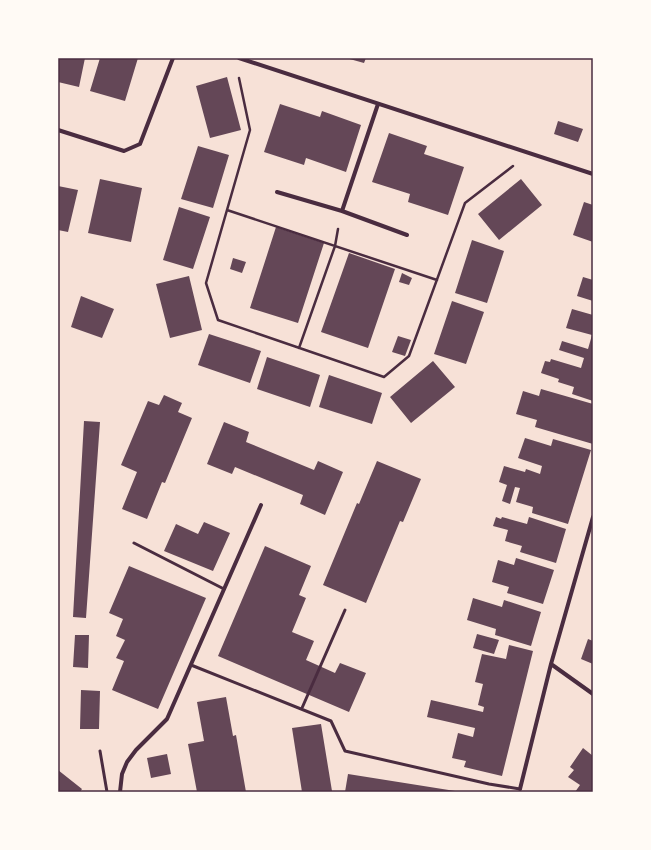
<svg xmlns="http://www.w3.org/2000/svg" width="651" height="850" viewBox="0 0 651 850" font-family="'Titillium Web',sans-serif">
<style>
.building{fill:#644757}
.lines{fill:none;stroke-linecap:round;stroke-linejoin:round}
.path{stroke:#4a2c40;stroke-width:2.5}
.service{stroke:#4a2c40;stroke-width:3}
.minor{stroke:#4a2c40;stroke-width:4}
.neatline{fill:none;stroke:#4a2c40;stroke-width:1.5}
</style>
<rect width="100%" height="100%" fill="#f7e1d7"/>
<!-- building -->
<path class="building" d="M 58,58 L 85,58 L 79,87 L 58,82 Z
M 100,58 L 138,58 L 125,101 L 90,91 Z
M 346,58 L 366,58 L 364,63 Z
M 227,77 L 241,130 L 210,138 L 196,86 Z
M 280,104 L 320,117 L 322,111 L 361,125 L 346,172 L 306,158 L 304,165 L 264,152 Z
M 558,121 L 583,129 L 578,142 L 554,134 Z
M 389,133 L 427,146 L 424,154 L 464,167 L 448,215 L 408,202 L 410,194 L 372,182 Z
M 198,146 L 229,155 L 213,208 L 181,199 Z
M 100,179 L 142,188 L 131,242 L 88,233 Z
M 521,179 L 542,205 L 499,240 L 478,214 Z
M 58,186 L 78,190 L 68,232 L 58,230 Z
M 584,202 L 593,205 L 593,242 L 573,235 Z
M 179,207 L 210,217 L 193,269 L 163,260 Z
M 276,227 L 324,243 L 298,323 L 250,308 Z
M 472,240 L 504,251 L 487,303 L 455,293 Z
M 349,253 L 395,269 L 368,348 L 321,332 Z
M 233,258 L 246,262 L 242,273 L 230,269 Z
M 402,273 L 412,278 L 409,285 L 399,282 Z
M 189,276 L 202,330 L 170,338 L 156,284 Z
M 583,277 L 593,280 L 593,301 L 577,296 Z
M 81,296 L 114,309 L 102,338 L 71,327 Z
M 452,301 L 484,312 L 466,364 L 434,354 Z
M 572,309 L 593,315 L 593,401 L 572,394 L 574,387 L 558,382 L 559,379 L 541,373 L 545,361 L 550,362 L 551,359 L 581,368 L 584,358 L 559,350 L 562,341 L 588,349 L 592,335 L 566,328 Z
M 209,334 L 261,351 L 250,383 L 198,365 Z
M 398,336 L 411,340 L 405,356 L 392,352 Z
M 267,357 L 320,375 L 310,407 L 257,389 Z
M 433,361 L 455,387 L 411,423 L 390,397 Z
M 329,375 L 382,393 L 372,424 L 319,407 Z
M 541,389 L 593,404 L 593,444 L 535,427 L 537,420 L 516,414 L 523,391 L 539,396 Z
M 164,395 L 182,403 L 178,412 L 192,418 L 165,483 L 162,482 L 147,519 L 122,509 L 137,472 L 121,465 L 148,401 L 159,405 Z
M 84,421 L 100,422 L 86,618 L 73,617 Z
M 224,422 L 249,432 L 246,442 L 314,470 L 318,461 L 343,472 L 325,515 L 300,504 L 303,495 L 235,467 L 232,474 L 207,464 Z
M 525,438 L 551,446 L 553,439 L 591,450 L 568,524 L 532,513 L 533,507 L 516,502 L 520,488 L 515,487 L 510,504 L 502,501 L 507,485 L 499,482 L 504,466 L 525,472 L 526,469 L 540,474 L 542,466 L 518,458 Z
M 377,461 L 421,479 L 403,522 L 400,521 L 366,603 L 323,585 L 357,503 L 359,504 Z
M 496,517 L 501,519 L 502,517 L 527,524 L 529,517 L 566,529 L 556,563 L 520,552 L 522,546 L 505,541 L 508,530 L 493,526 Z
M 204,522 L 230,533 L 213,571 L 164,551 L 176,524 L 198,534 Z
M 265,546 L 311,566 L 299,595 L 306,598 L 292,632 L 314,641 L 306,660 L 335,673 L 340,663 L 366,673 L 349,712 L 218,656 Z
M 516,558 L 554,570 L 543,604 L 507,593 L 509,587 L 492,582 L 498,560 L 514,565 Z
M 129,566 L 206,598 L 158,709 L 112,690 L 124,661 L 116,658 L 125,640 L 116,636 L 123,619 L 109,613 Z
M 473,598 L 502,607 L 504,600 L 541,612 L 531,646 L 495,635 L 496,629 L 467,620 Z
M 477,634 L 499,640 L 494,654 L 473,648 Z
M 75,635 L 89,635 L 88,668 L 73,667 Z
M 588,639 L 593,641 L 593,664 L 581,659 Z
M 509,645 L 533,651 L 502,776 L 464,767 L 466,761 L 452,758 L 458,733 L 473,737 L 475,728 L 427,717 L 431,700 L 483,712 L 484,707 L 478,705 L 483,684 L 475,682 L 482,654 L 506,659 Z
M 81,690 L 100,691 L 99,729 L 80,729 Z
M 226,697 L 233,736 L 236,735 L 246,792 L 197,792 L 188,744 L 204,741 L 197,702 Z
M 321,724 L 332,791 L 302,792 L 292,728 Z
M 583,748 L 593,756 L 593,792 L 575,792 L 580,785 L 568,777 L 574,770 L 570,767 Z
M 167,754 L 171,774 L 151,778 L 147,758 Z
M 58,770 L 82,789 L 80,792 L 60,792 L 58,790 Z
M 348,774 L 455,791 L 455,792 L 345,792 Z"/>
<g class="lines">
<!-- path -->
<path class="path" d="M 239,78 L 250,130 L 206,283 L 218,320 L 384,377 L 409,356 L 465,203 L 513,166
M 227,210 L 437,280
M 299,348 L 335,246 L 338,229"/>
<!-- service -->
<path class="service" d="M 134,543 L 224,589
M 191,665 L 331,721 L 345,751 L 489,784 L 520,789
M 302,708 L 345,610
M 100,751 L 107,792"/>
<!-- minor -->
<path class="minor" d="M 239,58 L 593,174
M 58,130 L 124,151 L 140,144 L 173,58
M 277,192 L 342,211 L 407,235
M 342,211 L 378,104
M 551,664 L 593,694
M 520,789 L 551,664 L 593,517
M 120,792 L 122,774 L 127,762 L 136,750 L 167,719 L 261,505"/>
</g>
<!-- border -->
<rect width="651" height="850" fill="none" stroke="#fffaf5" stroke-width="118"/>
<rect x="59" y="59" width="533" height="732" class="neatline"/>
</svg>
